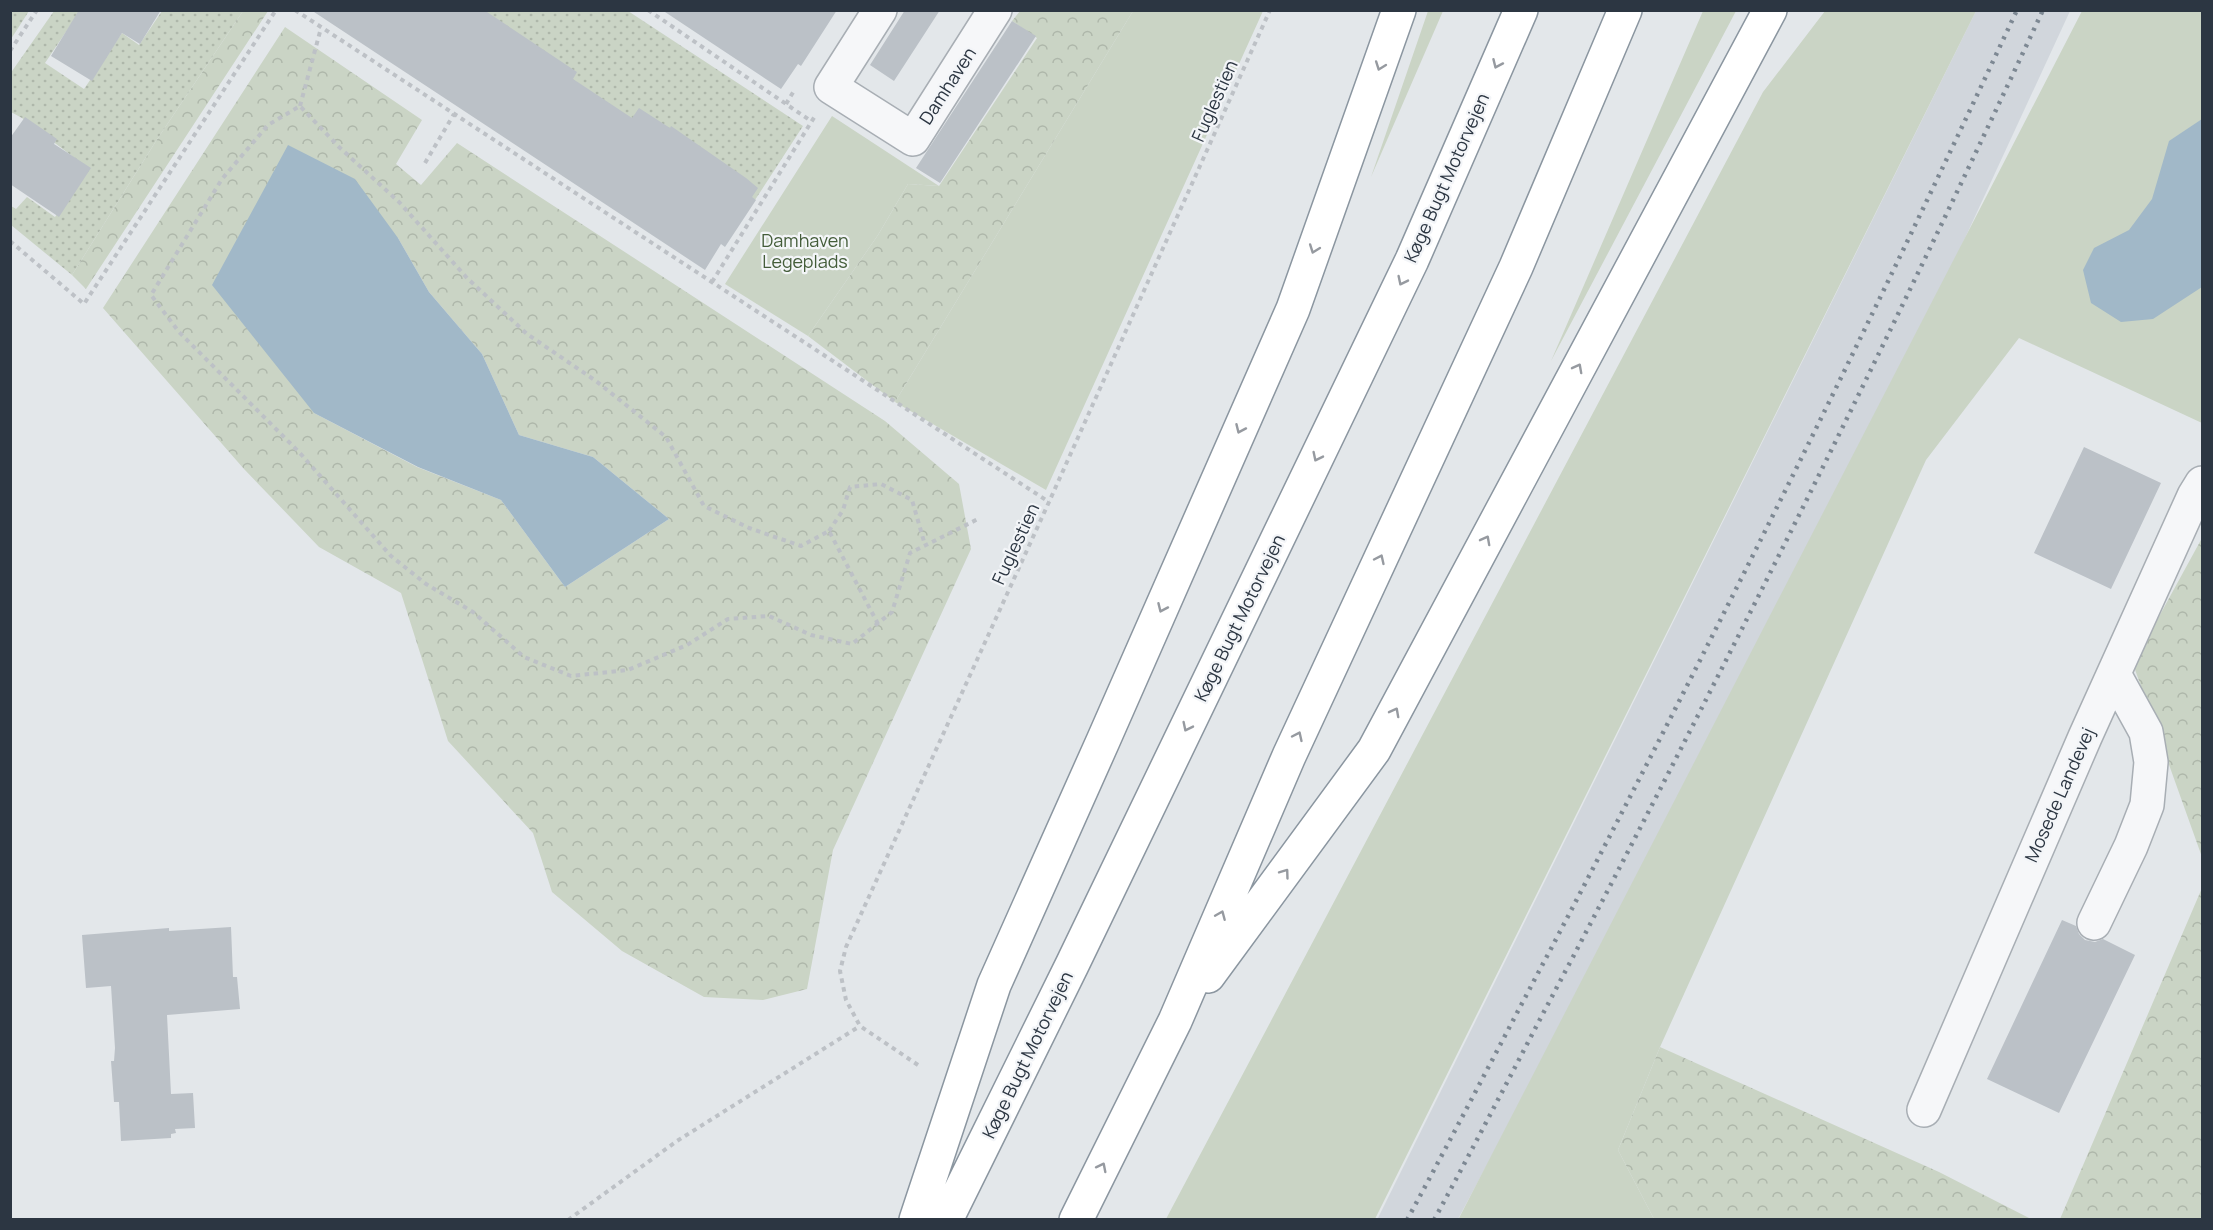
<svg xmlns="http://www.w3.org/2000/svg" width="2213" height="1230" viewBox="0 0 2213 1230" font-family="Manrope,sans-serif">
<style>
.built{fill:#d1d6dc}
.green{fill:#cad4c5}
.forest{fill:url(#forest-crowns);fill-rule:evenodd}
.garden{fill:url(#garden-dots)}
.water{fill:#a1b8c8}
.building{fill:#bbc1c7}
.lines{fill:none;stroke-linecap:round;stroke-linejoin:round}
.minor-casing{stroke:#a8aeb4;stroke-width:36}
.highway-casing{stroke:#8b96a0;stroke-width:36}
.path{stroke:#bdc1c6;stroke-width:4;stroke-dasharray:4.5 4.5;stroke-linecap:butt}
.minor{stroke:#f6f7f9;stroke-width:33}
.highway{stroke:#fff;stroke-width:33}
.rail{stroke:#7d8893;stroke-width:4.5;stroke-dasharray:3 6;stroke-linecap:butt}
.oneway{stroke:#969aa0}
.labels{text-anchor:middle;stroke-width:4.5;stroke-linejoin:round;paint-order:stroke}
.street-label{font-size:18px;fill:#2c3642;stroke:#f3f5f8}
.park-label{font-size:18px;fill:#445d3a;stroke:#f3f5f8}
</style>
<defs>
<pattern id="forest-crowns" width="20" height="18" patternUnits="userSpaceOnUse" patternTransform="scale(1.5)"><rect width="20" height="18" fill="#cad4c5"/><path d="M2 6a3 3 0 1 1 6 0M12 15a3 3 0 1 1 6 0" fill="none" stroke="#aeb7aa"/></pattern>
<pattern id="garden-dots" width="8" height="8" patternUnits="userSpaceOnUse" patternTransform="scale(1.5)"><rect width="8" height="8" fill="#cad4c5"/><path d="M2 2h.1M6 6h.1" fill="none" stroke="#aeb7aa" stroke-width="1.8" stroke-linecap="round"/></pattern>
</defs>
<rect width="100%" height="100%" fill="#e3e7ea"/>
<!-- built -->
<path class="built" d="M 1976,11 L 2070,11 L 1916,344 L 1676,812 L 1458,1219 L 1377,1220 Z"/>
<!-- green -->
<path class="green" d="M 1428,10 L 1443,11 L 1371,177 L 1428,11 Z
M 1703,10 L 1736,11 L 1551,361 L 1703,11 Z
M 1133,11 L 1263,11 L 1046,490 L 895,402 Z
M 1825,11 L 1976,11 L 1375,1219 L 1166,1219 L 1763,92 Z
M 2082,11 L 2202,11 L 2202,423 L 2019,338 L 1926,460 L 1660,1047 L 1618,1150 L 1654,1219 L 1458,1220 Z
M 832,116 L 939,186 L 908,184 L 878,235 L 808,336 L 725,284 Z"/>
<!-- forest -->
<path class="forest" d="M 243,11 L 268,11 L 86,289 L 72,275 L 156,141 Z
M 1020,11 L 1133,11 L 895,402 L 808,336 L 878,235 L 908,184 L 939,186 L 1037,38 L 1012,21 Z
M 285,27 L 422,120 L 396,164 L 421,185 L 457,143 L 885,421 L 959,484 L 971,549 L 833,850 L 807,989 L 763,1000 L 704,997 L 622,951 L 552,892 L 533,833 L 448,741 L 401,593 L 319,547 L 244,469 L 103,308 ZM 398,238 L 429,292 L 482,354 L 519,435 L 593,457 L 669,519 L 565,587 L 501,500 L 417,467 L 314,413 Z
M 2202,538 L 2202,857 L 2133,664 Z
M 2202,888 L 2202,1219 L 2059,1219 L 2060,1219 Z
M 1660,1047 L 1939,1172 L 2031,1219 L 1654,1219 L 1618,1150 Z"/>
<!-- garden -->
<path class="garden" d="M 11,10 L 29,11 L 11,39 L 10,11 Z
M 54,11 L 80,11 L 45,63 L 84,89 L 122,33 L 139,45 L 162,11 L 243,11 L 156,141 L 72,275 L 11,225 L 11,206 L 16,209 L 27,197 L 55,217 L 89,169 L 22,118 L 11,112 L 10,74 Z
M 465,11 L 628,11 L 803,126 L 755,200 Z"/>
<!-- water -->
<path class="water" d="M 2202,119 L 2202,287 L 2153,319 L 2121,322 L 2091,303 L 2083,270 L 2094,248 L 2129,230 L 2152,199 L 2169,141 Z
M 288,145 L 355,179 L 398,238 L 429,292 L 482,354 L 519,435 L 593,457 L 669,519 L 565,587 L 501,500 L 418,467 L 314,413 L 212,285 Z"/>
<!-- building -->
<path class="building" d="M 79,10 L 161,10 L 140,44 L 122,33 L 92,81 L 51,56 Z
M 311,10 L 484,10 L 577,72 L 573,79 L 632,118 L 639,108 L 670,128 L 671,126 L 746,178 L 758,188 L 752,197 L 756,200 L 725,247 L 721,244 L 705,270 Z
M 662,10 L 837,10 L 801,66 L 798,64 L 781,89 Z
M 905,10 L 940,10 L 894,81 L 870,65 Z
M 1012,21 L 1036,36 L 940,183 L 916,168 Z
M 25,117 L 57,139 L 54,144 L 91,168 L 59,217 L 10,184 L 10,138 Z
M 2084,447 L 2161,483 L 2111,589 L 2034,553 Z
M 2062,920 L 2076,926 L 2079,934 L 2085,940 L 2095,942 L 2103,939 L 2135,955 L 2059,1113 L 1987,1079 Z
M 231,927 L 233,977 L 237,977 L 240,1009 L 167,1015 L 171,1094 L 193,1093 L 195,1128 L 175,1129 L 176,1133 L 171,1134 L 171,1138 L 121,1141 L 119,1102 L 114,1102 L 111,1061 L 114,1061 L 115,1048 L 111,986 L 86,988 L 82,935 L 169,928 L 169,931 Z"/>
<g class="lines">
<defs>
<path id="minor" d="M 880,10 L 831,87 L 913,139 L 995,10
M 2094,923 L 2131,846 L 2147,805 L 2151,762 L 2146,732 L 2114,674
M 1924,1110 L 2085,737 L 2194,496 L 2202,483"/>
<path id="highway" d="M 1208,976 L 1374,750 L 1770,10
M 916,1220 L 994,985 L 1103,741 L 1293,309 L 1399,10
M 946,1220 L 1072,965 L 1412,260 L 1521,10
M 1076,1220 L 1175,1021 L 1289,756 L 1516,267 L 1625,10"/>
</defs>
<!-- minor casing -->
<use href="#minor" class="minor-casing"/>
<!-- highway casing -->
<use href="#highway" class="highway-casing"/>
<!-- path -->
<path class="path" d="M 295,10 L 1049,502
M 648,10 L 811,121
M 10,51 L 37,10
M 786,104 L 795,89
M 300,106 L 321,28
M 425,163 L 454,114
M 10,241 L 84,304 L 276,10
M 712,282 L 815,116
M 829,531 L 843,510 L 850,487 L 881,484 L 912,500 L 925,545
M 878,624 L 829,531 L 801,546 L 749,528 L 704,506 L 666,437 L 596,381 L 527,334 L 467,278 L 399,202 L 339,147 L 300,106 L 268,125 L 222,179 L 151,295 L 179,332 L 299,452 L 391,556 L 426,584 L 473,612 L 524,657 L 571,676 L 628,670 L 687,645 L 728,619 L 769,616 L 811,635 L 852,644 L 892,612 L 910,553 L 980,518
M 918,1065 L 860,1026 L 846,1000 L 840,971 L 846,947 L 1049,502 L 1270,10
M 568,1220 L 677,1141 L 860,1026"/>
<!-- minor -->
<use href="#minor" class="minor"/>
<!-- highway -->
<use href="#highway" class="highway"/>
<!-- rail -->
<path class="rail" d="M 1407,1220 C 1457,1128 1505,1035 1554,943 C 1715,636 1870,325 2017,10
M 1434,1220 C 1482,1132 1527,1043 1574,955 C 1737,644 1894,329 2043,10"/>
</g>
<!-- one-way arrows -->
<defs><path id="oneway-chevron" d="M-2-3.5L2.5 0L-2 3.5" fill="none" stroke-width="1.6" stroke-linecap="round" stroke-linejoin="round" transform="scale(1.5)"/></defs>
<g class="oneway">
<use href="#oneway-chevron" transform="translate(1497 64) rotate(114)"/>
<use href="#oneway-chevron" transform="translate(1380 66) rotate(110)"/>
<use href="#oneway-chevron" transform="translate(1314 249) rotate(110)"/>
<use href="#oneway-chevron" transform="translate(1402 281) rotate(116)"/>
<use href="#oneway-chevron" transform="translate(1578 368) rotate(-62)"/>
<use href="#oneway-chevron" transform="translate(1240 429) rotate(114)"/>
<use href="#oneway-chevron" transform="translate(1317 457) rotate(116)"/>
<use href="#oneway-chevron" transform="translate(1486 540) rotate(-62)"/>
<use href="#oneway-chevron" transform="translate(1380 559) rotate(-65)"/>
<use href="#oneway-chevron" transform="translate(1162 608) rotate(114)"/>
<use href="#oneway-chevron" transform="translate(1395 712) rotate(-62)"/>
<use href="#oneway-chevron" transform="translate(1187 727) rotate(116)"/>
<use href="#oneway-chevron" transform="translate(1298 736) rotate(-65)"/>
<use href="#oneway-chevron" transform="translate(1285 873) rotate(-54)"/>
<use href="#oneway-chevron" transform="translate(1221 915) rotate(-67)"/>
<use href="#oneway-chevron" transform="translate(1102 1167) rotate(-63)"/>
</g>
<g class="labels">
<!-- street labels -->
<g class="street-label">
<text transform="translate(948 86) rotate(-57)" y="6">Damhaven</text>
<text transform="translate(1215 101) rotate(-66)" y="6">Fuglestien</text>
<text transform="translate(1447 178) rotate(-66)" y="6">Køge Bugt Motorvejen</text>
<text transform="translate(1016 544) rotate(-65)" y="6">Fuglestien</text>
<text transform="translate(1240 618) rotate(-64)" y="6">Køge Bugt Motorvejen</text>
<text transform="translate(2060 795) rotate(-66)" y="6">Mosede Landevej</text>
<text transform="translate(1028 1055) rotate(-64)" y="6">Køge Bugt Motorvejen</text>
</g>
<!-- park labels -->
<g class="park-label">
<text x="805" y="247">Damhaven<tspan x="805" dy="21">Legeplads</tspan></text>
</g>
</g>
<!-- border -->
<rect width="2213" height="1230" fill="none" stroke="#2c3642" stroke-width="24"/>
</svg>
